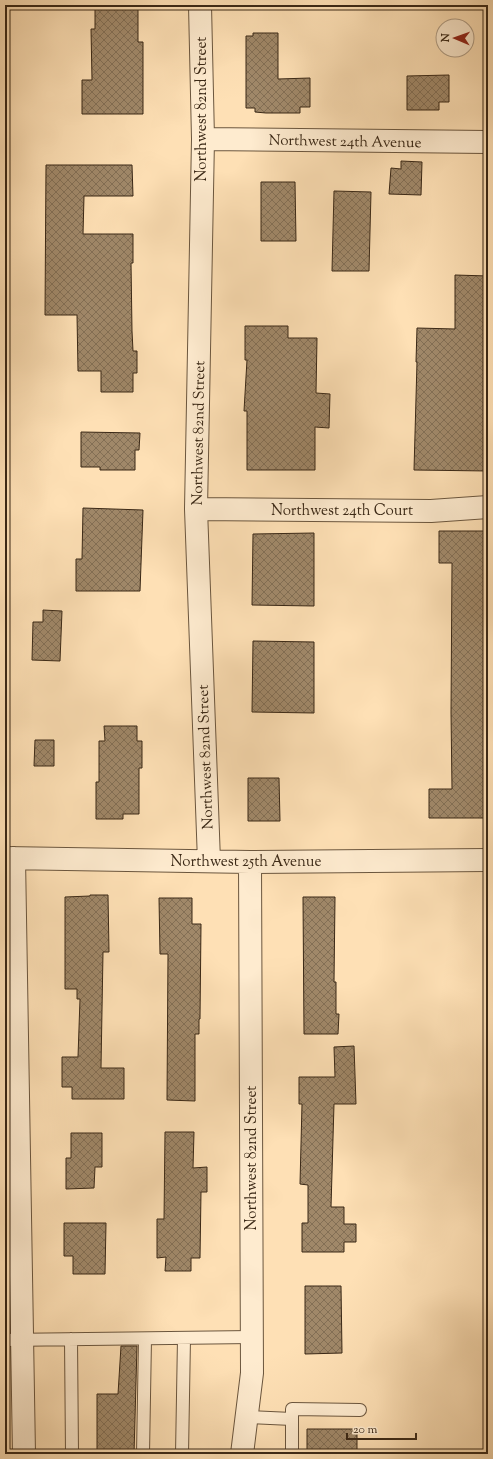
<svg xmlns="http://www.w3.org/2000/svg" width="493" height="1459" viewBox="0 0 493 1459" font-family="'Sorts Mill Goudy',serif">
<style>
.building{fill:url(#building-cross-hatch);stroke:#3a2816}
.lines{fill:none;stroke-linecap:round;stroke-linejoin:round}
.lane-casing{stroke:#6b563e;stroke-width:14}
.street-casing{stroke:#6b563e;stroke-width:24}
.lane{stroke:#feebcf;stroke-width:12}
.street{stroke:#feebcf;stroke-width:22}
.labels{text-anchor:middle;stroke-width:3;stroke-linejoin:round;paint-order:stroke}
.street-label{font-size:15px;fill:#3a2816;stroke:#feebcf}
</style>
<defs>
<pattern id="building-cross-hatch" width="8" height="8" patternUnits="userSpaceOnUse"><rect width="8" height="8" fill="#a08869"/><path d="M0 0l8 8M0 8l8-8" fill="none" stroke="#836f55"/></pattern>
</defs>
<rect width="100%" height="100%" fill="#fee0b5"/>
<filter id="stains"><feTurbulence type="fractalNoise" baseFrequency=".005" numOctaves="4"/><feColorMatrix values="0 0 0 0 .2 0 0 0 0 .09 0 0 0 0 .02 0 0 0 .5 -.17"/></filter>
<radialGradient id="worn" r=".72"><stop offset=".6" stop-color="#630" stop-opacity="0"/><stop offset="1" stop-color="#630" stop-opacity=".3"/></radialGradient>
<!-- building -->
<path class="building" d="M 95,5 L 138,5 L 138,42 L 143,42 L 143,114 L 82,114 L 82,80 L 92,80 L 91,29 L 95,29 Z
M 253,33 L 278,33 L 278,79 L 310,78 L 310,107 L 300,107 L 300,113 L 266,113 L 255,112 L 255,108 L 246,108 L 246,36 L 253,36 Z
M 449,75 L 449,102 L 439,102 L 439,110 L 407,110 L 407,76 Z
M 401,161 L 422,162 L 421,195 L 389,194 L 391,168 L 401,169 Z
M 46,165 L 132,165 L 133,196 L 84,196 L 83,234 L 133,234 L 133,263 L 131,263 L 132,331 L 133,351 L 137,351 L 137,373 L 133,373 L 133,392 L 101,392 L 101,371 L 78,371 L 77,315 L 45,315 Z
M 261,182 L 295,182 L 296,241 L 261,241 Z
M 334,191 L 371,192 L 369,271 L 332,271 Z
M 455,275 L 488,276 L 488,471 L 414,470 L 417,362 L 416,362 L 417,328 L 455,329 Z
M 245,326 L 288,326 L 288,338 L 317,338 L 316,393 L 330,394 L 329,428 L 315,427 L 315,470 L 247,470 L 247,411 L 244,411 L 247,360 L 245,360 Z
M 81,432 L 140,433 L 139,450 L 135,450 L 135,470 L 100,470 L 100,467 L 81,467 Z
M 83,508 L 143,510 L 140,591 L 76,591 L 76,559 L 82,559 Z
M 439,531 L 488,531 L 488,818 L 429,818 L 429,789 L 452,789 L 451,712 L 452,563 L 439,563 Z
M 314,533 L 314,606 L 252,605 L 253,534 Z
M 43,610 L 62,611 L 60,661 L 32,660 L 33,622 L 43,622 Z
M 253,641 L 314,642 L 314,713 L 252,712 Z
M 104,726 L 137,726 L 137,741 L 142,741 L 142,768 L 139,768 L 139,814 L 123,814 L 123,819 L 96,819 L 96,782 L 99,782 L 99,741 L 105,741 Z
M 35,740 L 54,740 L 54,766 L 34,766 Z
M 248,778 L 279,778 L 280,821 L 248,821 Z
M 90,895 L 108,895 L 109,952 L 103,952 L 101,1068 L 124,1068 L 124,1099 L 72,1099 L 72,1087 L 62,1087 L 62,1057 L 78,1057 L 80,999 L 77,999 L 77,989 L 65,989 L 65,897 L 90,896 Z
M 303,897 L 335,897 L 334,982 L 336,982 L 336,1014 L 339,1014 L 338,1034 L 304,1034 Z
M 159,898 L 192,898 L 192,924 L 201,924 L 200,1019 L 199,1019 L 199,1034 L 195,1034 L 195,1101 L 167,1100 L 168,954 L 160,954 Z
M 354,1046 L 356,1104 L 334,1104 L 331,1207 L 344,1207 L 344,1224 L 356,1224 L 356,1242 L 344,1242 L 344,1252 L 302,1252 L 302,1223 L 308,1223 L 308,1185 L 300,1184 L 302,1104 L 299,1104 L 299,1077 L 335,1077 L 334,1047 Z
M 165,1132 L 194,1132 L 193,1168 L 207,1167 L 207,1192 L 201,1192 L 200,1258 L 191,1258 L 191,1271 L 165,1271 L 166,1257 L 157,1258 L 157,1219 L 164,1219 Z
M 71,1133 L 102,1133 L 102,1167 L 95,1167 L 94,1188 L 66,1189 L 66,1158 L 71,1158 Z
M 64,1223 L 106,1223 L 105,1274 L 73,1274 L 73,1256 L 64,1256 Z
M 305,1286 L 341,1286 L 342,1353 L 305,1354 Z
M 121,1346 L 137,1346 L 134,1454 L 97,1454 L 97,1394 L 118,1394 Z
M 307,1429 L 357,1429 L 357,1454 L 307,1454 Z"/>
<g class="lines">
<defs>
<path id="lane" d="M 71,1339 L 72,1454
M 5,1340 L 252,1337
M 247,1417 L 292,1419 L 292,1409 L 360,1410
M 292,1419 L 292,1454
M 143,1454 L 145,1339
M 182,1454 L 184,1338"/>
<path id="street" d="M 200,5 L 203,139 L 196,509 L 209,861
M 203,139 L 488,142
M 196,509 L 431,511 L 488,507
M 5,858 L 250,862 L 488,860
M 14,858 L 24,1454
M 242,1454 L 252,1373 L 250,862"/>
</defs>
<!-- lane casing -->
<use href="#lane" class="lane-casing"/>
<!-- street casing -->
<use href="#street" class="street-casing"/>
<!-- lane -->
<use href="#lane" class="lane"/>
<!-- street -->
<use href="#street" class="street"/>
</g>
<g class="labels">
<!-- street labels -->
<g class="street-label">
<text transform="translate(201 109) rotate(-90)" y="5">Northwest 82nd Street</text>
<text transform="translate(345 141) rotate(1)" y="5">Northwest 24th Avenue</text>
<text transform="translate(198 433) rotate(-89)" y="5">Northwest 82nd Street</text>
<text x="342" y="515">Northwest 24th Court</text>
<text transform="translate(205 757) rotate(-92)" y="5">Northwest 82nd Street</text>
<text x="246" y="866">Northwest 25th Avenue</text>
<text transform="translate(251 1158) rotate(-90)" y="5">Northwest 82nd Street</text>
</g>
</g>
<!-- margin -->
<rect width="493" height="1459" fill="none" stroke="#fee0b5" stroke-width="20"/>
<rect x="6" y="6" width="481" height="1447" fill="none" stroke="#3a2816" stroke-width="2"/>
<rect x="10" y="10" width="473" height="1439" fill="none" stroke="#3a2816"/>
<!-- north arrow -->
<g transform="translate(455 38) rotate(272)"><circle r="19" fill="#feebcf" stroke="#b09d85"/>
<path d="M0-3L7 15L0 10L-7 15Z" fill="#8f2418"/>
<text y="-6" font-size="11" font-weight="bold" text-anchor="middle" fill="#3a2816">N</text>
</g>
<!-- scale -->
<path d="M347 1433v6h69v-6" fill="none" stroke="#3a2816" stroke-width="2"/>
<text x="353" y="1433" font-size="12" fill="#3a2816" stroke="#feebcf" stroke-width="3" paint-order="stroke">20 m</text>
<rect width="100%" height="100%" filter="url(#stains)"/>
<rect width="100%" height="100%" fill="url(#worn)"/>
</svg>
